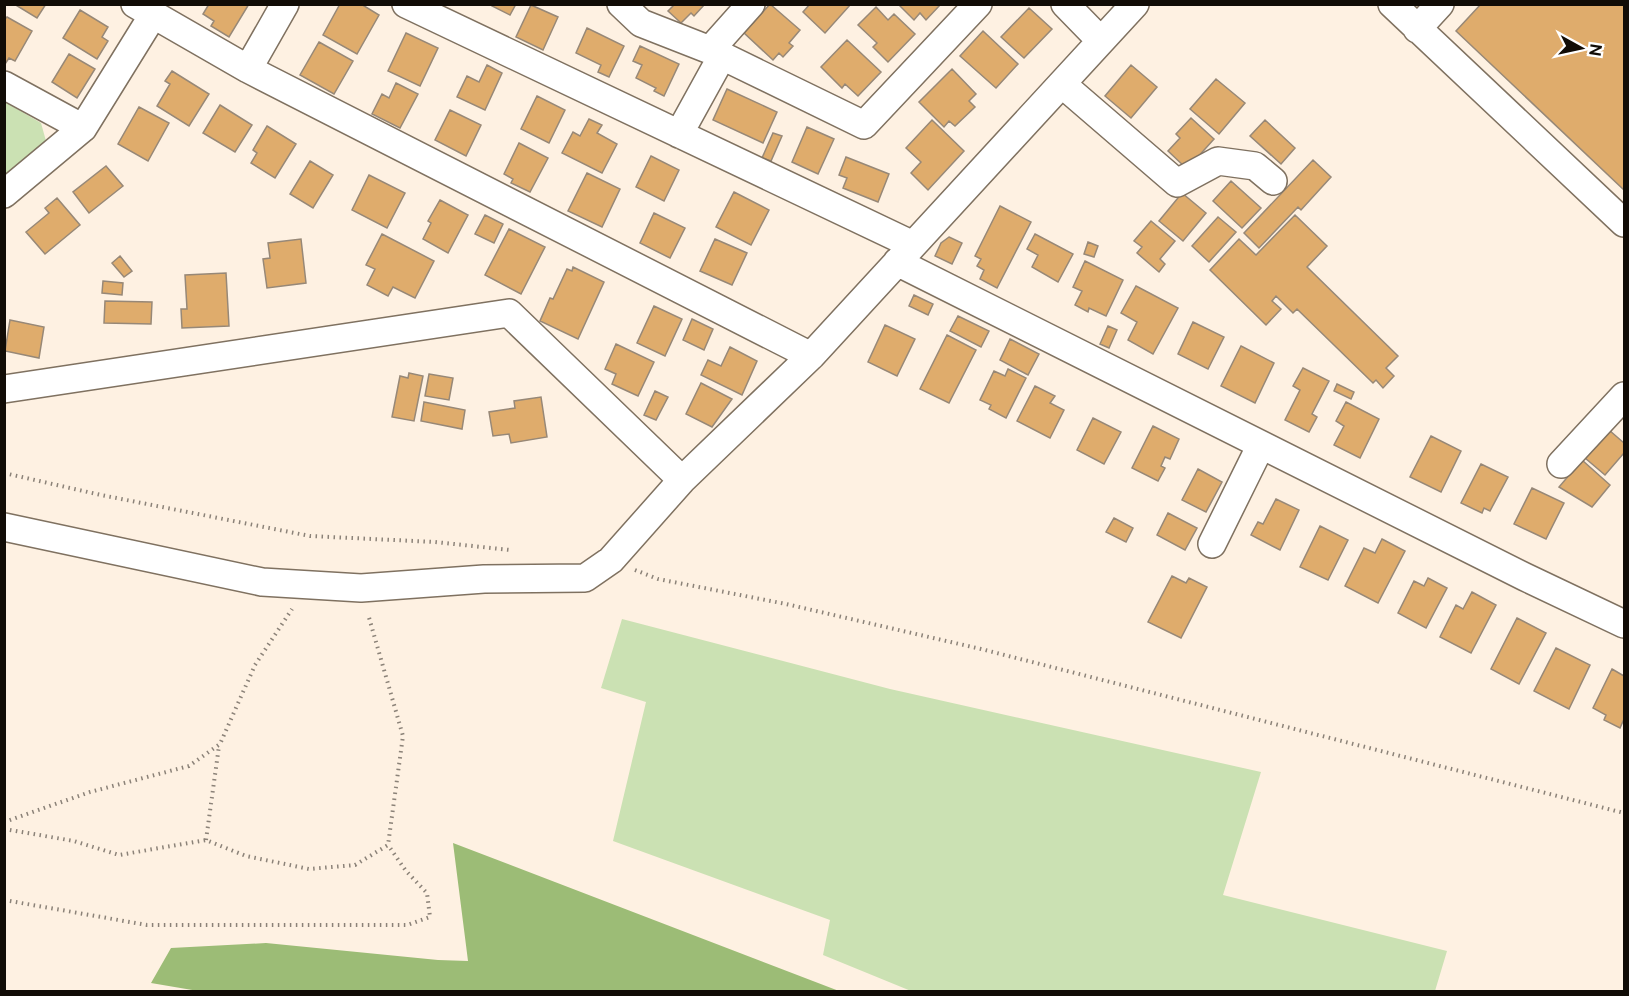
<svg xmlns="http://www.w3.org/2000/svg" width="1629" height="996" viewBox="0 0 1629 996" font-family="'Public Sans',sans-serif">
<style>
.green{fill:#cbe1b3}
.forest{fill:#9cbc76}
.building{fill:#dfac6c;stroke:#978877;stroke-width:1.5}
.lines{fill:none;stroke-linecap:round;stroke-linejoin:round}
.minor-casing{stroke:#7f7160;stroke-width:30}
.path{stroke:#8b8278;stroke-width:4;stroke-dasharray:1.5 4.5;stroke-linecap:butt}
.minor{stroke:#fff;stroke-width:27}
</style>
<rect width="100%" height="100%" fill="#fef1e2"/>
<!-- green -->
<path class="green" d="M 5,102 L 41,123 L 46,141 L 5,175 Z
M 622,619 L 890,689 L 1261,772 L 1223,895 L 1447,951 L 1435,991 L 911,991 L 823,955 L 830,920 L 613,841 L 646,702 L 601,688 Z"/>
<!-- forest -->
<path class="forest" d="M 453,843 L 839,991 L 204,992 L 151,983 L 171,948 L 266,943 L 438,960 L 468,961 Z"/>
<!-- building -->
<path class="building" d="M 14,4 L 46,4 L 37,18 Z
M 209,4 L 249,4 L 229,37 L 211,26 L 214,21 L 203,14 Z
M 340,4 L 361,4 L 379,15 L 357,54 L 323,35 Z
M 493,4 L 516,4 L 510,15 L 492,6 Z
M 671,4 L 705,4 L 694,16 L 691,13 L 681,23 L 668,11 L 673,6 Z
M 770,4 L 800,30 L 789,43 L 793,46 L 783,57 L 779,53 L 773,60 L 744,33 Z
M 810,4 L 851,4 L 825,33 L 803,12 Z
M 898,4 L 941,4 L 926,20 L 920,13 L 914,20 Z
M 1481,4 L 1624,4 L 1624,190 L 1456,31 Z
M 531,5 L 558,17 L 543,50 L 516,37 Z
M 876,7 L 888,20 L 894,14 L 915,34 L 888,62 L 873,47 L 877,43 L 858,25 Z
M 1029,8 L 1052,29 L 1024,58 L 1001,37 Z
M 80,10 L 108,27 L 102,37 L 108,41 L 97,59 L 63,38 Z
M 7,17 L 32,31 L 15,61 L 9,58 L 5,64 L 4,20 Z
M 587,28 L 624,46 L 609,77 L 598,72 L 601,65 L 576,53 Z
M 983,31 L 1018,64 L 996,88 L 960,56 Z
M 406,33 L 438,48 L 420,86 L 388,71 Z
M 847,40 L 881,72 L 858,96 L 845,84 L 842,88 L 821,67 Z
M 319,42 L 353,61 L 334,94 L 300,75 Z
M 640,46 L 679,64 L 664,96 L 654,91 L 656,88 L 636,78 L 642,65 L 633,61 Z
M 69,54 L 95,69 L 77,98 L 52,82 Z
M 487,65 L 502,73 L 485,110 L 457,97 L 467,76 L 479,82 Z
M 1131,65 L 1157,87 L 1131,118 L 1105,96 Z
M 952,69 L 976,94 L 969,101 L 975,107 L 955,126 L 949,121 L 944,127 L 919,102 Z
M 172,71 L 209,94 L 189,126 L 157,106 L 170,84 L 165,81 Z
M 1216,79 L 1245,103 L 1219,134 L 1190,109 Z
M 396,83 L 418,94 L 400,128 L 372,114 L 382,94 L 389,98 Z
M 727,89 L 777,112 L 763,143 L 713,120 Z
M 537,96 L 565,110 L 549,143 L 521,129 Z
M 220,105 L 252,125 L 235,152 L 203,133 Z
M 139,107 L 169,123 L 148,161 L 118,144 Z
M 450,110 L 481,125 L 466,156 L 435,140 Z
M 1191,118 L 1214,139 L 1187,169 L 1168,151 L 1180,138 L 1176,134 Z
M 589,119 L 602,125 L 597,133 L 617,144 L 602,173 L 562,153 L 573,132 L 580,136 Z
M 932,120 L 964,151 L 928,190 L 911,173 L 921,162 L 906,148 Z
M 1265,120 L 1295,148 L 1281,164 L 1250,136 Z
M 267,126 L 296,144 L 275,178 L 251,163 L 257,153 L 253,150 Z
M 807,127 L 834,139 L 818,174 L 792,162 Z
M 773,133 L 782,136 L 771,161 L 762,158 Z
M 519,143 L 548,158 L 530,192 L 511,183 L 513,179 L 504,174 Z
M 651,156 L 679,170 L 664,201 L 636,187 Z
M 846,157 L 889,174 L 878,202 L 843,188 L 847,178 L 839,175 Z
M 1313,160 L 1331,177 L 1301,210 L 1298,207 L 1259,248 L 1244,233 Z
M 310,161 L 333,175 L 313,208 L 290,194 Z
M 106,166 L 123,186 L 89,213 L 73,192 Z
M 587,173 L 620,189 L 602,227 L 568,211 Z
M 369,175 L 405,193 L 387,228 L 352,210 Z
M 1231,181 L 1261,208 L 1242,228 L 1213,201 Z
M 734,192 L 769,210 L 751,245 L 716,227 Z
M 1182,193 L 1206,213 L 1183,241 L 1159,221 Z
M 57,198 L 80,225 L 45,254 L 26,232 L 49,213 L 45,208 Z
M 440,200 L 468,215 L 448,253 L 423,239 L 431,223 L 428,221 Z
M 1000,206 L 1031,222 L 997,288 L 980,279 L 984,270 L 977,266 L 981,259 L 975,256 Z
M 654,213 L 685,228 L 670,258 L 640,243 Z
M 485,215 L 503,224 L 494,243 L 475,234 Z
M 1295,215 L 1327,246 L 1307,267 L 1398,356 L 1386,368 L 1394,376 L 1383,388 L 1376,380 L 1373,383 L 1297,309 L 1293,313 L 1276,296 L 1272,301 L 1281,309 L 1266,325 L 1210,270 L 1239,239 L 1256,255 Z
M 1218,217 L 1236,232 L 1209,262 L 1192,246 Z
M 1151,221 L 1175,241 L 1160,259 L 1165,264 L 1159,272 L 1137,253 L 1142,247 L 1134,241 Z
M 509,229 L 545,247 L 521,294 L 485,275 Z
M 382,234 L 434,261 L 415,298 L 393,287 L 388,296 L 367,285 L 375,269 L 366,265 Z
M 1035,234 L 1073,254 L 1058,282 L 1032,267 L 1038,255 L 1027,249 Z
M 949,237 L 962,243 L 952,264 L 935,256 L 941,243 Z
M 301,239 L 306,283 L 267,288 L 263,259 L 270,258 L 268,243 Z
M 715,239 L 747,253 L 732,285 L 700,271 Z
M 1088,242 L 1098,246 L 1094,257 L 1084,254 Z
M 120,256 L 132,271 L 124,277 L 112,263 Z
M 1085,261 L 1123,280 L 1106,316 L 1089,308 L 1088,312 L 1075,305 L 1082,291 L 1073,287 Z
M 573,267 L 604,282 L 578,339 L 540,321 L 550,298 L 553,299 L 567,269 L 572,271 Z
M 226,273 L 229,326 L 182,328 L 181,309 L 187,309 L 185,275 Z
M 103,281 L 123,283 L 122,295 L 102,293 Z
M 1136,286 L 1178,308 L 1153,354 L 1128,340 L 1137,322 L 1121,313 Z
M 914,295 L 933,304 L 928,315 L 909,306 Z
M 105,301 L 152,302 L 151,324 L 104,323 Z
M 654,306 L 682,319 L 665,356 L 637,343 Z
M 958,316 L 989,331 L 981,347 L 950,331 Z
M 692,319 L 713,329 L 704,350 L 683,340 Z
M 10,320 L 44,327 L 39,358 L 5,351 Z
M 1193,322 L 1224,337 L 1208,369 L 1178,354 Z
M 885,325 L 915,339 L 897,376 L 868,362 Z
M 1108,326 L 1117,330 L 1109,348 L 1100,344 Z
M 947,335 L 976,350 L 949,403 L 920,389 Z
M 1010,339 L 1039,354 L 1028,375 L 1000,360 Z
M 616,344 L 654,362 L 638,396 L 612,384 L 616,374 L 605,369 Z
M 1241,346 L 1274,363 L 1255,403 L 1221,386 Z
M 730,347 L 757,361 L 742,395 L 701,375 L 708,360 L 721,366 Z
M 1303,368 L 1329,381 L 1312,414 L 1317,417 L 1309,432 L 1285,420 L 1300,390 L 1293,386 Z
M 1008,369 L 1026,378 L 1006,418 L 989,409 L 991,405 L 980,400 L 994,371 L 1005,376 Z
M 409,373 L 423,376 L 414,421 L 392,417 L 400,376 L 408,378 Z
M 429,374 L 453,378 L 449,400 L 425,396 Z
M 701,383 L 732,399 L 712,427 L 686,414 Z
M 1337,384 L 1354,392 L 1351,399 L 1334,391 Z
M 1035,386 L 1055,396 L 1050,403 L 1064,410 L 1050,438 L 1017,421 Z
M 655,391 L 668,397 L 656,420 L 644,415 Z
M 541,397 L 547,437 L 511,443 L 509,434 L 493,436 L 489,412 L 515,408 L 514,401 Z
M 424,402 L 465,410 L 462,429 L 421,421 Z
M 1346,402 L 1379,419 L 1360,458 L 1334,445 L 1344,426 L 1336,421 Z
M 1093,418 L 1121,432 L 1104,464 L 1077,450 Z
M 1153,426 L 1179,439 L 1170,459 L 1165,457 L 1161,466 L 1165,468 L 1158,481 L 1132,468 Z
M 1609,430 L 1624,443 L 1624,453 L 1605,475 L 1585,458 Z
M 1431,436 L 1461,451 L 1441,492 L 1410,477 Z
M 1582,460 L 1610,485 L 1592,507 L 1559,487 Z
M 1481,464 L 1508,477 L 1490,511 L 1484,508 L 1482,513 L 1461,503 Z
M 1198,469 L 1222,482 L 1206,512 L 1182,500 Z
M 1532,488 L 1564,503 L 1546,539 L 1514,524 Z
M 1276,499 L 1299,510 L 1280,550 L 1251,535 L 1258,522 L 1263,524 Z
M 1168,513 L 1197,528 L 1185,550 L 1157,535 Z
M 1114,518 L 1133,528 L 1126,542 L 1106,532 Z
M 1320,526 L 1348,540 L 1328,580 L 1300,567 Z
M 1382,539 L 1405,551 L 1378,603 L 1345,586 L 1364,548 L 1375,553 Z
M 1172,576 L 1186,583 L 1189,578 L 1207,587 L 1181,638 L 1148,622 Z
M 1428,578 L 1447,588 L 1426,628 L 1398,613 L 1414,581 L 1424,586 Z
M 1472,592 L 1496,605 L 1471,653 L 1440,637 L 1456,605 L 1463,609 Z
M 1517,618 L 1546,633 L 1519,684 L 1491,669 Z
M 1556,648 L 1590,665 L 1569,709 L 1534,691 Z
M 1612,669 L 1624,676 L 1624,719 L 1620,728 L 1604,720 L 1606,715 L 1593,708 Z"/>
<g class="lines">
<defs>
<path id="minor" d="M 135,4 L 248,69 L 811,356
M 406,4 L 913,245
M 621,4 L 641,23 L 710,50 L 864,125 L 978,4
M 1065,4 L 1101,41
M 1392,4 L 1624,223
M 1417,29 L 1440,4
M 710,50 L 751,4
M 248,69 L 285,4
M 1062,84 L 1177,183 L 1218,161 L 1255,166 L 1273,181
M 4,85 L 83,128
M 679,134 L 722,56
M 4,194 L 83,128 L 153,15
M 897,262 L 1525,577 L 1624,624
M 4,389 L 509,313 L 682,480
M 1561,464 L 1624,396
M 4,527 L 262,582 L 361,588 L 484,579 L 585,578 L 611,560 L 682,480 L 811,356 L 1135,4
M 1212,544 L 1261,445"/>
</defs>
<!-- minor casing -->
<use href="#minor" class="minor-casing"/>
<!-- path -->
<path class="path" d="M 4,473 L 101,495 L 310,536 L 435,542 L 510,550
M 635,570 L 658,579 L 786,604 L 981,649 L 1624,813
M 4,822 L 90,792 L 189,766 L 220,744 L 255,665 L 292,609
M 4,829 L 74,841 L 119,855 L 206,840 L 246,856 L 309,869 L 355,865 L 388,845 L 403,736 L 368,614
M 206,840 L 219,746
M 4,900 L 147,925 L 407,925 L 430,917 L 427,893 L 406,871 L 388,845"/>
<!-- minor -->
<use href="#minor" class="minor"/>
</g>
<!-- border -->
<rect width="1629" height="996" fill="none" stroke="#110c06" stroke-width="12"/>
<!-- north arrow -->
<g transform="translate(1581 48) rotate(98)" stroke="#ffffff" stroke-width="4.5" paint-order="stroke">
<path d="M0-4.5L10 22L0 15L-10 22Z" fill="#110c06"/>
<text y="-9" font-size="16" font-weight="bold" text-anchor="middle" fill="#110c06">N</text>
</g>
</svg>
